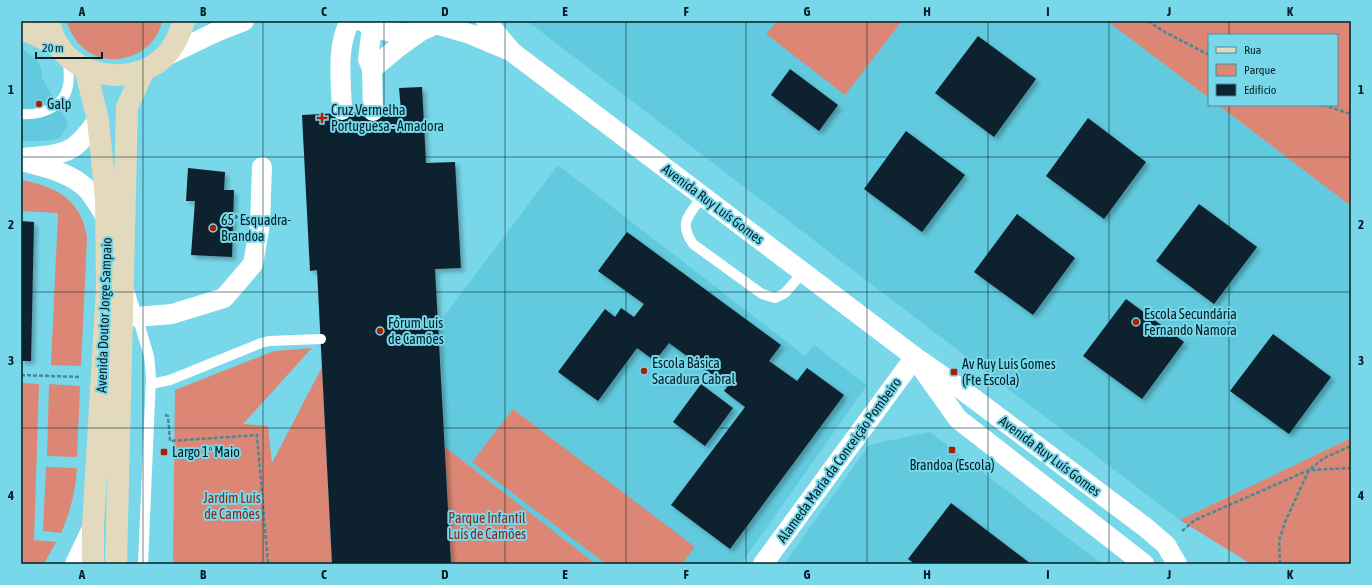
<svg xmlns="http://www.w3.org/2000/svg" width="1372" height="585" viewBox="0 0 1372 585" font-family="'Asap Condensed',sans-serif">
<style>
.built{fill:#62cade}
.green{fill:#dc8775}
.building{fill:#0b232e;filter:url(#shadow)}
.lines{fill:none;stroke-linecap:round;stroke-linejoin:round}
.path{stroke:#478997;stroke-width:2.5;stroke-dasharray:4 2;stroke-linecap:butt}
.lane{stroke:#fff;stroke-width:10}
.street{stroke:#fff;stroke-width:20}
.secondary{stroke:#e3dabe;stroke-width:22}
.grid{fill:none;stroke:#022026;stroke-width:1;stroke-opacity:0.55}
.poi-dot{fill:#ad1f02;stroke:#79d7ea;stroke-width:1.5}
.labels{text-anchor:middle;stroke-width:4;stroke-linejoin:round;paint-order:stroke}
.poi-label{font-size:14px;fill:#022026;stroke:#79d7ea;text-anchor:start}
.street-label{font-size:14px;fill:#022026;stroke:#79d7ea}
.park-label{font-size:14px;fill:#902817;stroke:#79d7ea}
.neatline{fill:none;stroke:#022026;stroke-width:1.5}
.grid-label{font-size:13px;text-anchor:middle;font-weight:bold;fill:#022026}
</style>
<defs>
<filter id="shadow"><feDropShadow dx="3.5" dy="3.5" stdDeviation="2" flood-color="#0004"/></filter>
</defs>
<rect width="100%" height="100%" fill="#79d7ea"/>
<!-- built -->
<path class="built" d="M 527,21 L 1107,21 L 1209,98 L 1209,105 L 1218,105 L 1351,206 L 1351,438 L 1180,520 Z
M 21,48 L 36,59 L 41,68 L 42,78 L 68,123 L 60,138 L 45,141 L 21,141 Z
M 558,165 L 805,356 L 814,345 L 867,385 L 741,564 L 596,564 L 445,447 L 439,323 Z
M 930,432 L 1102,564 L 784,564 L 869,445 Z"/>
<!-- green -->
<path class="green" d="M 66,21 L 162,21 C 156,54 114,70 87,51 C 76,43 71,33 66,21 Z
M 777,21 L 902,21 L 845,95 L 766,34 Z
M 1107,21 L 1351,21 L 1351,206 L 1218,105 L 1337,105 L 1337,35 L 1209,35 L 1209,98 Z
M 21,180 C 56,186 82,200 87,238 L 81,366 L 51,365 L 58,213 L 21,211 Z
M 312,348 L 243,424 L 268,426 L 272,463 L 322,367 L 332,564 L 173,564 L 175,390 L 274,351 Z
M 21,383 L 39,384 L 34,540 L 56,542 L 44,564 L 21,564 Z
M 49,384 L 80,386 L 77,457 L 47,456 Z
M 513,409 L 695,547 L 682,564 L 606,564 L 472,462 Z
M 1351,438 L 1351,564 L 1251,564 L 1180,520 Z
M 445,447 L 596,564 L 451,564 Z
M 46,467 L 77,468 C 76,490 70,513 61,533 L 43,531 Z"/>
<!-- building -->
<path class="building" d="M 978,36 L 1036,79 L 994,137 L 935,93 Z
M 790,69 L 838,105 L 819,131 L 771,95 Z
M 422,87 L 426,163 L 455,162 L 461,268 L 435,269 L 451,564 L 332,564 L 317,270 L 310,271 L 302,115 L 401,110 L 399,88 Z
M 1088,118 L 1146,162 L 1104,219 L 1046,176 Z
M 906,131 L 965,175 L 922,232 L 864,189 Z
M 188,168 L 225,172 L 224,190 L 234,190 L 232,257 L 191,255 L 195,201 L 186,201 Z
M 1199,204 L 1257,247 L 1214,304 L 1156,261 Z
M 1017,214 L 1075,258 L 1033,315 L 974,272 Z
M 21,221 L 34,222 L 31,361 L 21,361 Z
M 627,232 L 781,345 L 769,361 L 797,381 L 807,368 L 844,395 L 730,549 L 671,505 L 745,407 L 724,391 L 728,386 L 669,343 L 655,361 L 637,348 L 598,401 L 558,372 L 605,309 L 615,317 L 621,308 L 634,317 L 644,304 L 598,271 Z
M 1126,299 L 1184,342 L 1142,399 L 1083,356 Z
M 1273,334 L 1331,377 L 1289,434 L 1230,391 Z
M 701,384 L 733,408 L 705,446 L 673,422 Z
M 951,503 L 1031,564 L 915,564 L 908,559 Z"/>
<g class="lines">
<!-- path -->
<path class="path" d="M 1148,21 L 1163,31 L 1209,55
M 1323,105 L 1351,114
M 21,375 L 81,377
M 165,415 L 168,416 L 170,441 L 257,435 L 268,564
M 1182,531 L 1195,520 L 1309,470 L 1351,468
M 1280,564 L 1279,541 L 1285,522 L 1309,470 L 1324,458 L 1351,446"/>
<!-- lane -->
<path class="lane" d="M 21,114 C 40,116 64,107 68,86 C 70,77 68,67 68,58
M 703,196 C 689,215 678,222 693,244 L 762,294 L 775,298 L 785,293 L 803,272
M 130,293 L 149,356 L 151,377 L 143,564
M 151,384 L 170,380 L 261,343 L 269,341 L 321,339"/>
<!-- street -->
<path class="street" d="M 362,21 C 385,35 417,39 439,21
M 486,21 L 512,52 L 915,357 L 961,389 L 1145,527 L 1166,545 L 1177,564
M 435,24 L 470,34 L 508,50
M 372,27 L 368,59 L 372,69 L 373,111
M 164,57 L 216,32 L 244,21
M 372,69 L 396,49 L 421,31
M 342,110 C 341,82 336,46 350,21
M 24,158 C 40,156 62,156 75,146 C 84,139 91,129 98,120
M 21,161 C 43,167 70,172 87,189 C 94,197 100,208 106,217
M 137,317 L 172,314 L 224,298 L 253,264 L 260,224 L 262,167
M 921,367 L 958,419 L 1144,564
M 75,564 L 93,526
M 763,564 L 915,357"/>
<!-- secondary -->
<path class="secondary" d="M 49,21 C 51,30 54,39 59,47 C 83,79 133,85 163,58 C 174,48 179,35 184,21
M 21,28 L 59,46
M 85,68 L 98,120 L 106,199 L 107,289 L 93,526 L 93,564
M 116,564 L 127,107 L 144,70"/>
</g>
<!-- grid -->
<path class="grid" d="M 143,21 L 143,564M 263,21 L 263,564M 384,21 L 384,564M 505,21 L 505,564M 626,21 L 626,564M 746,21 L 746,564M 867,21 L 867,564M 988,21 L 988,564M 1109,21 L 1109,564M 1229,21 L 1229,35M 1229,105 L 1229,564M 21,157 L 1351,157M 21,292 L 1351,292M 21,428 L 1351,428"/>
<!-- markers -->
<g class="poi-dot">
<circle cx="39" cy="104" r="4"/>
<path d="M320 112h4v4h4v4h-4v4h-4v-4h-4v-4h4z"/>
<circle cx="213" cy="228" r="4"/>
<circle cx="1136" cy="322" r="4"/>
<circle cx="380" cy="331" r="4"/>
<circle cx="644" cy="371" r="4"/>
<rect x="950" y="368" width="8" height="8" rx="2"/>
<rect x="948" y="446" width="8" height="8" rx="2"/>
<rect x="160" y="448" width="8" height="8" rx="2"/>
</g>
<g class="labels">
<!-- poi labels -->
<g class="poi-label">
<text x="47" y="109">Galp</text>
<text x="331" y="115">Cruz Vermelha<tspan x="331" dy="16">Portuguesa - Amadora</tspan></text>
<text x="221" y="225">65ª Esquadra-<tspan x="221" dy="16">Brandoa</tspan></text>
<text x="1144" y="319">Escola Secundária<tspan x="1144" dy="16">Fernando Namora</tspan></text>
<text x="388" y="328">Fórum Luís<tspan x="388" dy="16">de Camões</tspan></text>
<text x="652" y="368">Escola Básica<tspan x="652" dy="16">Sacadura Cabral</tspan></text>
<text x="962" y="369">Av Ruy Luís Gomes<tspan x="962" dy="16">(Fte Escola)</tspan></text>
<text x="172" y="457">Largo 1º Maio</text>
<text x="952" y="470" text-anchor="middle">Brandoa (Escola)</text>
</g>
<!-- street labels -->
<g class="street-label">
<text transform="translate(713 204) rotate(37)" y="5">Avenida Ruy Luís Gomes</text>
<text transform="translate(104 315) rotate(-88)" y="5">Avenida Doutor Jorge Sampaio</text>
<text transform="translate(1050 456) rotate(37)" y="5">Avenida Ruy Luís Gomes</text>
<text transform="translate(839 460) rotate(-54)" y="5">Alameda Maria da Conceição Pombeiro</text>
</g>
<!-- park labels -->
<g class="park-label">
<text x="232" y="503">Jardim Luís<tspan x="232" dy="16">de Camões</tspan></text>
<text x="487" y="523">Parque Infantil<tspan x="487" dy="16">Luís de Camões</tspan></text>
</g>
</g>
<!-- border -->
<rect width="1372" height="585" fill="none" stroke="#79d7ea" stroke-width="44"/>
<!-- legend -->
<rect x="1208" y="34" width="130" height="72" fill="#79d7ea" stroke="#498e9c"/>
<rect x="1216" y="47" width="20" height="6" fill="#e3dabe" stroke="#498e9c"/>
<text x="1244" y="54" font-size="12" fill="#022026">Rua</text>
<rect x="1216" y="64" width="20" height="12" fill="#dc8775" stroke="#498e9c"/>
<text x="1244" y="74" font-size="12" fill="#022026">Parque</text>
<rect x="1216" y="84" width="20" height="12" fill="#0b232e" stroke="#498e9c"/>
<text x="1244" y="94" font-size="12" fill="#022026">Edifício</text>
<!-- scale -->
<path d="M36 52v6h66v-6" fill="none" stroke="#022026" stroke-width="2"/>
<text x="42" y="52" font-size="12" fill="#022026" stroke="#79d7ea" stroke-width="3" paint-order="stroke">20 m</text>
<rect x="22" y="22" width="1328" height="541" class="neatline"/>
<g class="grid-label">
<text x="82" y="16">A</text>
<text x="203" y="16">B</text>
<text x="324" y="16">C</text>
<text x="445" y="16">D</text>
<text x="565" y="16">E</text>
<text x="686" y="16">F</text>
<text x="807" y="16">G</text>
<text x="927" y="16">H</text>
<text x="1048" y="16">I</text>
<text x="1169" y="16">J</text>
<text x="1290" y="16">K</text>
<text x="11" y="94">1</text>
<text x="1361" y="94">1</text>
<text x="11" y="229">2</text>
<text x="1361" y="229">2</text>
<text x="11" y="365">3</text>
<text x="1361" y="365">3</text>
<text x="11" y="500">4</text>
<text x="1361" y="500">4</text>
<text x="82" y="579">A</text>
<text x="203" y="579">B</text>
<text x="324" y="579">C</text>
<text x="445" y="579">D</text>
<text x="565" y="579">E</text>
<text x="686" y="579">F</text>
<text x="807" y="579">G</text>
<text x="927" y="579">H</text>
<text x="1048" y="579">I</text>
<text x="1169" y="579">J</text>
<text x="1290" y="579">K</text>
</g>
</svg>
